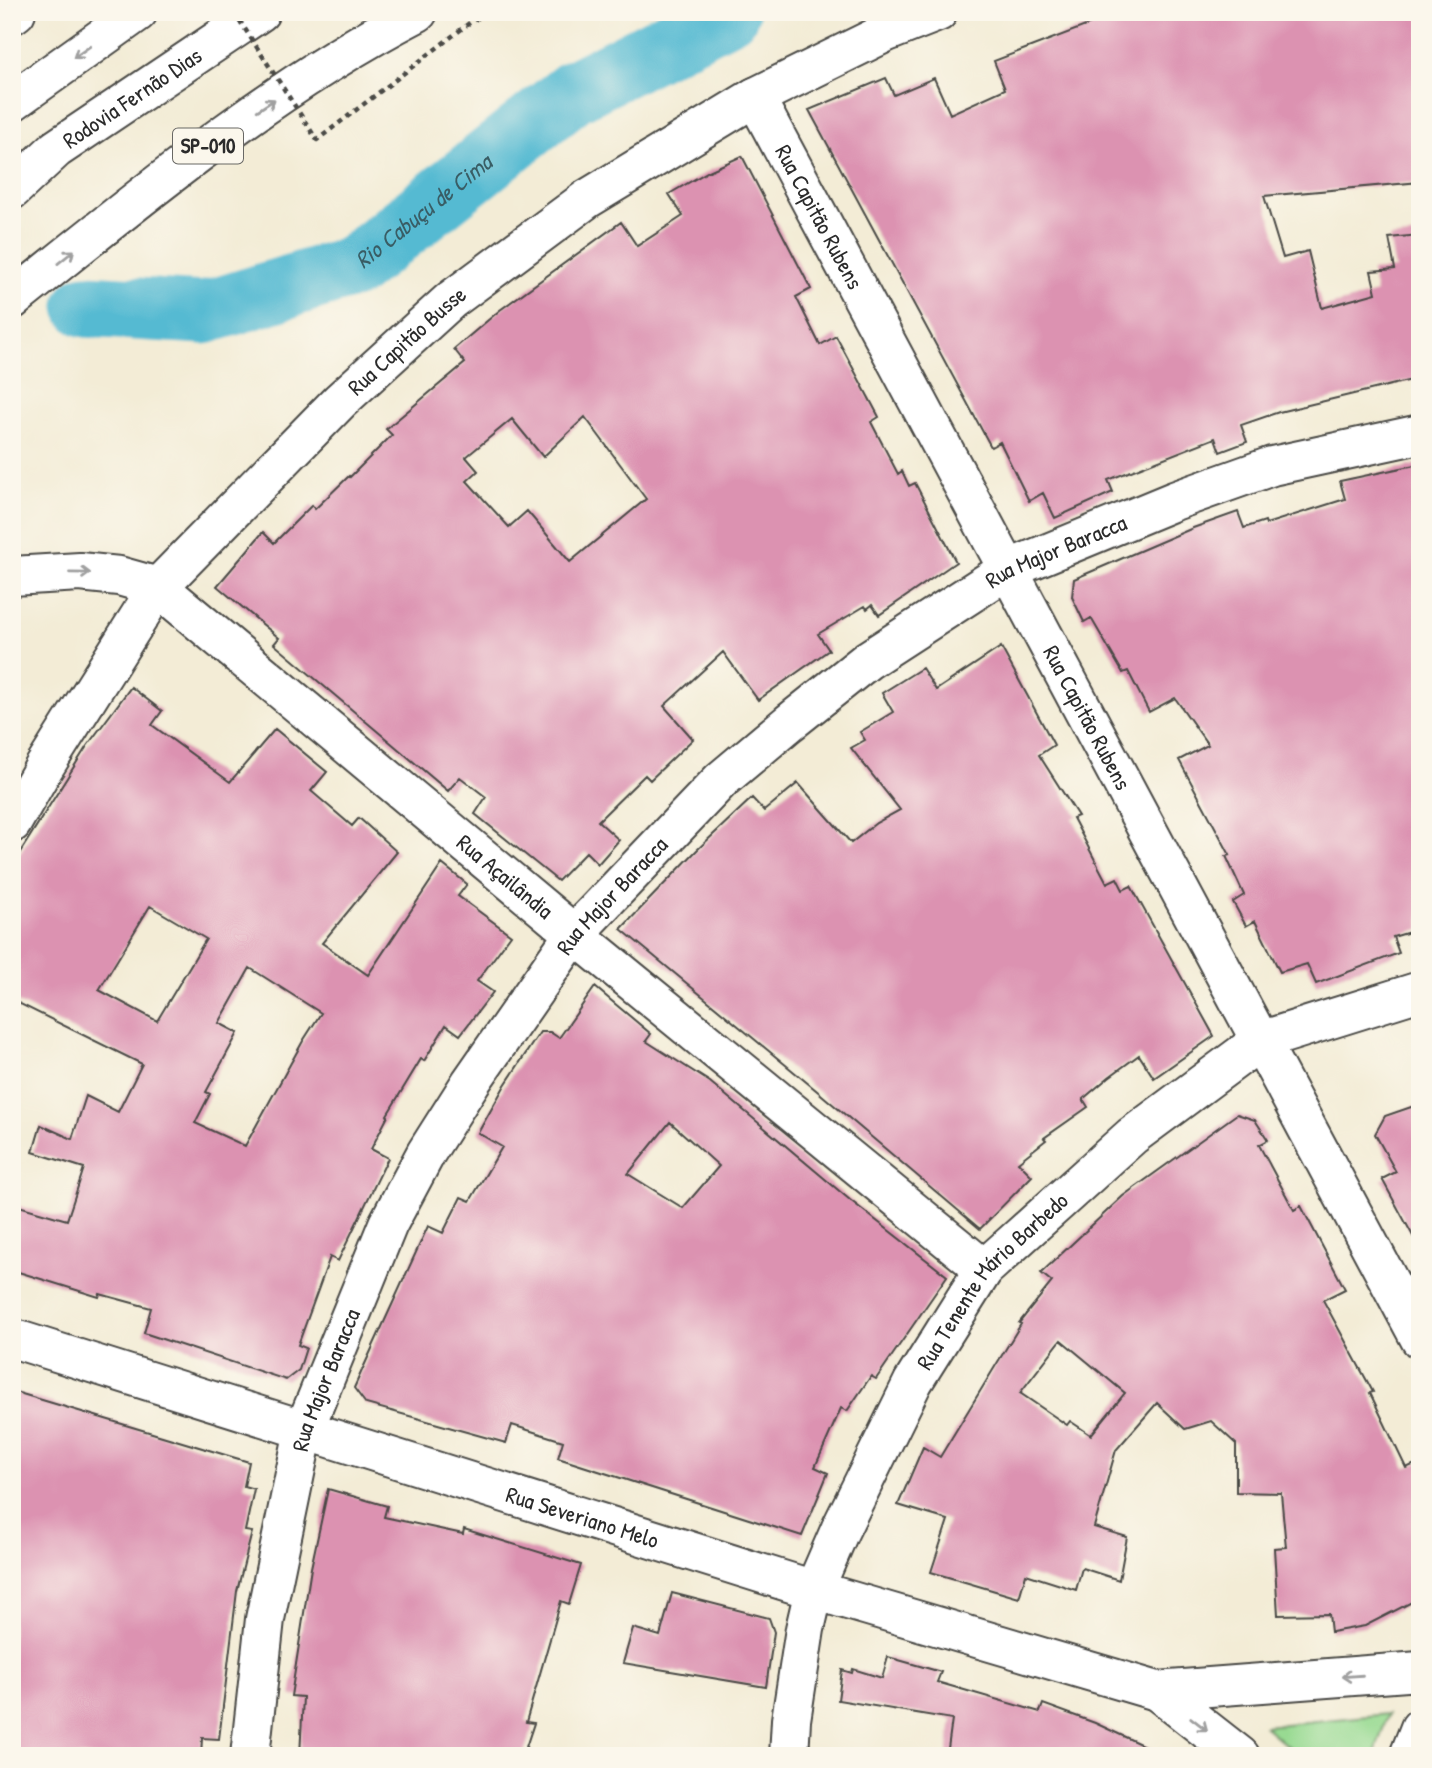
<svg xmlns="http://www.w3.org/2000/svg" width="1432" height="1768" viewBox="0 0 1432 1768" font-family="'Patrick Hand',sans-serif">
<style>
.green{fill:#98da92;stroke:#62825e;stroke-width:2}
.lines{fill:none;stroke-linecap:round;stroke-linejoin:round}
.river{stroke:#54bad2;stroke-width:63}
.building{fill:#dc92b1;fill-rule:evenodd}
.street-casing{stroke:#494845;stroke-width:42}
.secondary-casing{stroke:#494845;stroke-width:42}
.highway-casing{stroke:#494845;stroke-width:42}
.street{stroke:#fff;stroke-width:38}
.secondary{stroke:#fff;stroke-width:38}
.highway{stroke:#fff;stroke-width:38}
.path-bridge{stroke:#494845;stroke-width:4.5;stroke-dasharray:5 5;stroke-linecap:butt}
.oneway{stroke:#a0a0a0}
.labels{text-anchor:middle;stroke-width:6;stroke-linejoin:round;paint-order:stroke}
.shield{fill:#fbf7ec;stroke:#696865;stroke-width:2}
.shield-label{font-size:21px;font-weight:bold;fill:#2b2b2b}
.street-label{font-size:23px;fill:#2b2b2b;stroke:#fbf7ec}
.water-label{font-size:24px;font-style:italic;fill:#395d65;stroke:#fbf7ec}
</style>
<rect width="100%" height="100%" fill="#fbf7ec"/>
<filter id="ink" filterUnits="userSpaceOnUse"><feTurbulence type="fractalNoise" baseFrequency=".0143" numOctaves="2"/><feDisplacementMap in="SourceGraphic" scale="14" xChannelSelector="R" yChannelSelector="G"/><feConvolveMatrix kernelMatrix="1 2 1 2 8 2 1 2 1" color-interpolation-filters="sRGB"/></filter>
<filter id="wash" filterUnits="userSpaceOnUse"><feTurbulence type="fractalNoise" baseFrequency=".00686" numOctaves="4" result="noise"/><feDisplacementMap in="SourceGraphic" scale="28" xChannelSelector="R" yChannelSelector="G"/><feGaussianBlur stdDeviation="1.57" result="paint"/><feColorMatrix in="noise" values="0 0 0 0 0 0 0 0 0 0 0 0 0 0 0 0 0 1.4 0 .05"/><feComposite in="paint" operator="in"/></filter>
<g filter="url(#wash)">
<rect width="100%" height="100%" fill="#f3ecd6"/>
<!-- green -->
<path class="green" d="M 1388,1714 L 1374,1756 L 1299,1756 L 1264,1726 Z"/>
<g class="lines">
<!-- river -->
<path class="river" id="s1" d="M 86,306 L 204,313 L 355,266 L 573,92 L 728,12"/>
</g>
<g id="blocks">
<!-- building -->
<path class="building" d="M 1087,12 L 1420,12 L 1420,182 L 1264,196 L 1283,258 L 1308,251 L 1322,308 L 1376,293 L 1371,271 L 1395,269 L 1389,238 L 1420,235 L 1420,378 L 1279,412 L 1241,425 L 1247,442 L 1220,452 L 1215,438 L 1108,480 L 1113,492 L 1055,518 L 1043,493 L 1029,501 L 1000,442 L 991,447 L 809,110 L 886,78 L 894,95 L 934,78 L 950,114 L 1005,89 L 994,61 L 1091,24 Z
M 742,156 L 811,289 L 796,297 L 820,345 L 836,336 L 879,417 L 871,422 L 898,474 L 902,471 L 909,486 L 915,483 L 956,562 L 879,615 L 872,605 L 867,609 L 865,606 L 818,634 L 829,650 L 758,700 L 723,652 L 664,706 L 693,739 L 650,780 L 645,775 L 598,821 L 619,840 L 598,864 L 586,852 L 558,881 L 475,814 L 486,797 L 460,777 L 448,791 L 274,644 L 279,638 L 217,586 L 263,532 L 274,543 L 312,505 L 315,509 L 349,476 L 350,477 L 392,435 L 386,429 L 465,363 L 454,349 L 500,310 L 621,222 L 637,246 L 683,216 L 669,194 L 709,171 ZM 585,417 L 646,499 L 570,562 L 527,511 L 509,527 L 467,481 L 478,471 L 466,457 L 512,419 L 543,457 Z
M 1420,464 L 1420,929 L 1393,937 L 1399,953 L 1316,984 L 1307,964 L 1280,972 L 1255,921 L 1246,926 L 1233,902 L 1244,895 L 1226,856 L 1230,855 L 1179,760 L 1208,745 L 1175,698 L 1149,712 L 1128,671 L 1123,673 L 1091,618 L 1084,622 L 1072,597 L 1074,579 L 1193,528 L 1238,512 L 1244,528 L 1265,521 L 1266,524 L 1345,499 L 1340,481 Z
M 1001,647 L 1054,745 L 1039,755 L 1078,816 L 1073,818 L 1107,883 L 1117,878 L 1123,890 L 1131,886 L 1214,1036 L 1154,1078 L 1139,1055 L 1109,1077 L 1083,1099 L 1088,1107 L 1044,1138 L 1046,1140 L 1018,1162 L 1032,1176 L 980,1229 L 816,1090 L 621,929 L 697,850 L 752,798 L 764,811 L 798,783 L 851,843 L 876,823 L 900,810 L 851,748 L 865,740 L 860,732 L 893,712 L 882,693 L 922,668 L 936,690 Z
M 131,687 L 162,711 L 152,725 L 230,782 L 275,729 L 327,772 L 311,791 L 352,826 L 359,818 L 397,852 L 322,943 L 368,975 L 442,864 L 467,884 L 458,896 L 511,935 L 477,981 L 493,992 L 460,1035 L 446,1025 L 424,1061 L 421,1059 L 387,1115 L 388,1116 L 371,1149 L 388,1158 L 338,1261 L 330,1257 L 298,1345 L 306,1348 L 299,1370 L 286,1380 L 144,1333 L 151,1308 L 100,1294 L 99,1297 L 12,1270 L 12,1204 L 67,1220 L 84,1168 L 33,1152 L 41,1125 L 72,1139 L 86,1096 L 118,1112 L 142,1064 L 12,1000 L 12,865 L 87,746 ZM 150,906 L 206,939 L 157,1021 L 99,990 ZM 250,968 L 321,1013 L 303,1041 L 245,1146 L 195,1123 L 210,1094 L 206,1092 L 238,1033 L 219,1023 Z
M 595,987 L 651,1034 L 646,1041 L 710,1082 L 850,1200 L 947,1276 L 876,1379 L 871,1376 L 847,1411 L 841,1408 L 815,1467 L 828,1473 L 802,1536 L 558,1458 L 563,1441 L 512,1425 L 506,1443 L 366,1404 L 354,1388 L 428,1226 L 443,1233 L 461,1197 L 470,1201 L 502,1147 L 478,1133 L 505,1085 L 540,1032 L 550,1032 L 559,1038 ZM 670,1122 L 719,1166 L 683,1208 L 628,1174 Z
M 1420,1104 L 1420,1249 L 1382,1179 L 1396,1172 L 1375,1134 L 1385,1116 Z
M 1237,1114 L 1255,1120 L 1268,1140 L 1259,1145 L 1294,1210 L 1301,1206 L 1345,1289 L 1323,1300 L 1373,1392 L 1370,1393 L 1406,1468 L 1420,1462 L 1420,1598 L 1365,1626 L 1331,1632 L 1329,1614 L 1278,1615 L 1274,1548 L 1286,1547 L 1281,1493 L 1236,1492 L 1236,1444 L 1211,1421 L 1185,1429 L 1157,1403 L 1116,1450 L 1094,1527 L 1127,1537 L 1119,1580 L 1082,1568 L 1076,1590 L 1026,1574 L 1019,1598 L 931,1572 L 948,1520 L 898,1505 L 923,1447 L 940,1457 L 1021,1324 L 1019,1323 L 1052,1282 L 1041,1273 L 1123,1196 ZM 1061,1340 L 1125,1393 L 1091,1435 L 1070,1421 L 1067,1425 L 1020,1393 Z
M 12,1391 L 249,1462 L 244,1486 L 254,1489 L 245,1531 L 252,1532 L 237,1591 L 219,1739 L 202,1738 L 201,1756 L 12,1756 Z
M 328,1489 L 387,1506 L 384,1517 L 463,1534 L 464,1529 L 581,1565 L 569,1604 L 561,1601 L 526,1722 L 534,1723 L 523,1756 L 300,1756 L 303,1697 L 291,1696 L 311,1568 Z
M 672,1593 L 769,1618 L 774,1632 L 766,1687 L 623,1663 L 633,1628 L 660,1636 Z
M 888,1657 L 941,1672 L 937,1682 L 1040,1712 L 1043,1704 L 1095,1723 L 1166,1756 L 947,1756 L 952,1719 L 838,1700 L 842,1670 L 852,1673 L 853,1669 L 882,1678 Z"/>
</g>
</g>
<g filter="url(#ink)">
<use href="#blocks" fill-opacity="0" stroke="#494845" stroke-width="2"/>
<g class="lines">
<defs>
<g id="street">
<path id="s2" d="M 755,97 L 1420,1339"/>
<path id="s3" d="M 158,587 L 574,934 L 984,1269"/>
<path id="s4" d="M 250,1756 L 265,1619 L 304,1430 L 388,1224 L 426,1153 L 471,1082 L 574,934 L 721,780 L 789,723 L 868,660 L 1007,570 L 1174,501 L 1272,466 L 1420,434"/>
<path id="s5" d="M 789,1756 L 791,1720 L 805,1629 L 814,1590 L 840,1530 L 913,1382 L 984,1269 L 1132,1136 L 1260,1041 L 1420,991"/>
</g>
<g id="secondary">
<path id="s6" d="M 12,823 L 43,769 L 158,587 L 340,401 L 451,300 L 587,199 L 755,97 L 887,32 L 938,12"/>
<path id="s7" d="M 12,1338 L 814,1590 L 1157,1691 L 1420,1671"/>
<path d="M 1157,1691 L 1240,1756"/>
<path d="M 1409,1756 L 1420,1728"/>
</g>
<g id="highway">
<path d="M 12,15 L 16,12"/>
<path d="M 12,102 L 138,12"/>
<path id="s8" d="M 12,190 L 56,149 L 260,12"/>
<path d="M 12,300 C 142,196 271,88 418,12"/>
<path d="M 12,576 L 80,572 L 119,576 L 158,587"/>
</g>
</defs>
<!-- street casing -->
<use href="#street" class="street-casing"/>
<!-- secondary casing -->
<use href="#secondary" class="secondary-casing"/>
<!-- highway casing -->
<use href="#highway" class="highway-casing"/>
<!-- street -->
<use href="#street" class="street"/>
<!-- secondary -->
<use href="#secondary" class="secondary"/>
<!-- highway -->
<use href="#highway" class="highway"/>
<!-- path-bridge -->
<path class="path-bridge" d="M 234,12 L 317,140 L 472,21 L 491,12"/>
</g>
<!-- one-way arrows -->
<defs><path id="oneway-shaft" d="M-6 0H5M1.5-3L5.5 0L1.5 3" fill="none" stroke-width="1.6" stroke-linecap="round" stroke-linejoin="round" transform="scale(1.75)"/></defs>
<g class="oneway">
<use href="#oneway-shaft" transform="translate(82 52) rotate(145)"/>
<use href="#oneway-shaft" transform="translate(266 105) rotate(-33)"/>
<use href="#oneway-shaft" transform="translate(66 257) rotate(-39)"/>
<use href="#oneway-shaft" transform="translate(80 573) rotate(1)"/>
<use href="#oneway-shaft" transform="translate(1352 1676) rotate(176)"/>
<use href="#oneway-shaft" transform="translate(1199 1724) rotate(38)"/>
</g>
</g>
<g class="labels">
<!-- shield labels -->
<rect class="shield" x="173" y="128.5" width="70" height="35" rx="5"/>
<g class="shield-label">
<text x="208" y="153">SP-010</text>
</g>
<!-- street labels -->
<g class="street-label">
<text dy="8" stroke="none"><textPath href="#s8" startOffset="152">Rodovia Fernão Dias</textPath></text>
<text dy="8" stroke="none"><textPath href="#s2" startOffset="136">Rua Capitão Rubens</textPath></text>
<text dy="8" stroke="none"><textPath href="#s6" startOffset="628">Rua Capitão Busse</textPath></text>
<text dy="8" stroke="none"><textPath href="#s4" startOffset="1519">Rua Major Baracca</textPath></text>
<text dy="8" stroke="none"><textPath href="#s2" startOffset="704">Rua Capitão Rubens</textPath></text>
<text dy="8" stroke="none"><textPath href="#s3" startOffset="452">Rua Açailândia</textPath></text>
<text dy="8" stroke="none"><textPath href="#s4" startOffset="952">Rua Major Baracca</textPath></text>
<text dy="8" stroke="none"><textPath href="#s5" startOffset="528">Rua Tenente Mário Barbedo</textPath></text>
<text dy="8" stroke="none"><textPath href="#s4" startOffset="385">Rua Major Baracca</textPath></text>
<text dy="8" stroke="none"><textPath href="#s7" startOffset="598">Rua Severiano Melo</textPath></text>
</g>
<!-- water labels -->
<g class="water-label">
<text dy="8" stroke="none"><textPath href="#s1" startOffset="364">Rio Cabuçu de Cima</textPath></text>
</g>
</g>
<!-- margin -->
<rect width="1432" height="1768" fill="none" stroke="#fbf7ec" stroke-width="42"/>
</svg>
